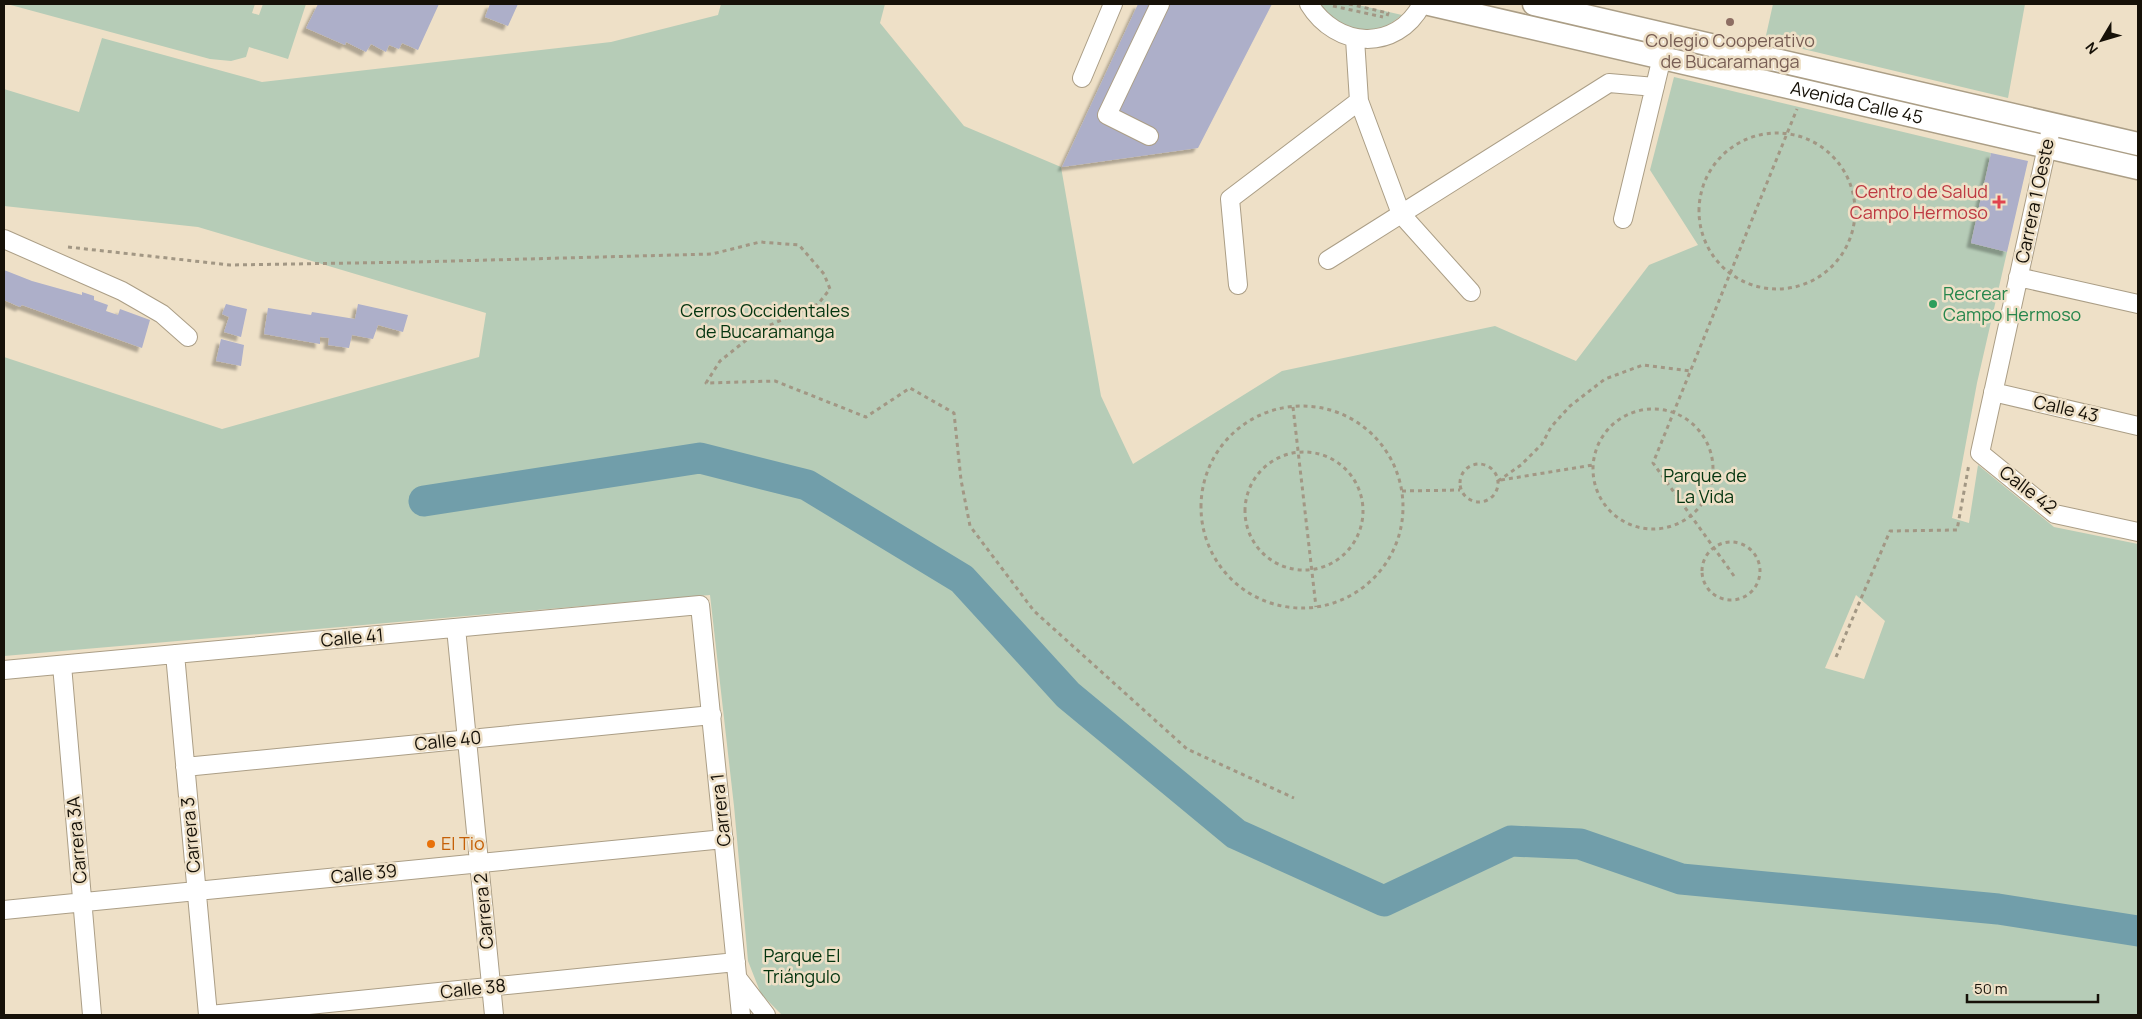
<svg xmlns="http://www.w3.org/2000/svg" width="2142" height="1019" viewBox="0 0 2142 1019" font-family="Manrope,sans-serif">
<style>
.green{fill:#b6ccb7;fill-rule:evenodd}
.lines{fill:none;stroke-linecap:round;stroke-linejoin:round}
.river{stroke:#719eaa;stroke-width:31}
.building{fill:#adafc9;filter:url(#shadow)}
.minor-casing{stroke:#ab9e86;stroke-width:20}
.major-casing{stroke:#ab9e86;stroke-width:25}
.path{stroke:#a29784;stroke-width:3;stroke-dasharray:4 4;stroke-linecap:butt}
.minor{stroke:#fff;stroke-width:18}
.major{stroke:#fff;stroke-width:22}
.education-dot{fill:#8d6e63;stroke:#eee0c7;stroke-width:2}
.health-dot{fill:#e0444e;stroke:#eee0c7;stroke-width:2}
.leisure-dot{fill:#2e9e5b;stroke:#eee0c7;stroke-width:2}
.food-dot{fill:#e8710a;stroke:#eee0c7;stroke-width:2}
.labels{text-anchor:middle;stroke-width:5;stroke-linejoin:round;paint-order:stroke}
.education-label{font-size:18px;fill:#785e54;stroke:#eee0c7}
.street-label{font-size:18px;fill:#161108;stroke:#eee0c7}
.health-label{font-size:18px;fill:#be3a42;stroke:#eee0c7;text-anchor:end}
.leisure-label{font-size:18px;fill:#27864d;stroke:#eee0c7;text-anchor:start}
.park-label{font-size:18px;fill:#03340f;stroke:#eee0c7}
.food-label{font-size:18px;fill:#c56008;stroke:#eee0c7;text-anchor:start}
</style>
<defs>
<filter id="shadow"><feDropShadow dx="-4.5" dy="4.5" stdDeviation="1" flood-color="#0004"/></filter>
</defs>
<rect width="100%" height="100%" fill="#eee0c7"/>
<!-- green -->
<path class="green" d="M 7,4 L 255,4 L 252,13 L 259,15 L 263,4 L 306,4 L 288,59 L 249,47 L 246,57 L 231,61 L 210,59 Z
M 721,4 L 885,4 L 880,23 L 964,126 L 1061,167 L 1101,396 L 1133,464 L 1282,371 L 1495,326 L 1576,361 L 1649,265 L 1698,245 L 1650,170 L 1674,77 L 1991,153 L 1971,243 L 2007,252 L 1977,383 L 1952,518 L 1969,523 L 1978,465 L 2054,527 L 2138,544 L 2138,1015 L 782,1015 L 761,994 L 748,961 L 734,806 L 710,595 L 4,656 L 4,357 L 222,429 L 479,357 L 486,313 L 198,227 L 4,206 L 4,89 L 79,112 L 102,38 L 262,82 L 611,42 L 718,15 ZM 1856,595 L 1885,621 L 1864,679 L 1825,668 Z
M 1316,4 L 1354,4 L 1402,15 L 1387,26 L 1369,31 L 1338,27 Z
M 1773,4 L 2025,4 L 2008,98 L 1765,40 Z"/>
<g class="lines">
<!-- river -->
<path class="river" d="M 424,501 L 700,458 L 807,485 L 962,579 L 1068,695 L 1236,834 L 1384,901 L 1511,841 L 1580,844 L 1681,879 L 1998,909 L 2138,931"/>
</g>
<!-- building -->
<path class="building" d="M 318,4 L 439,4 L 418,50 L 402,43 L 399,49 L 389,45 L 386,52 L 371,44 L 366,52 L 346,42 L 345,45 L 306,28 Z
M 490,4 L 518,4 L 508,26 L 485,17 Z
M 1138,4 L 1272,4 L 1198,148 L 1062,167 Z
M 1991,153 L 2028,161 L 2007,252 L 1971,243 Z
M 4,270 L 32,281 L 82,295 L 82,292 L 94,296 L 94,300 L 108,305 L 106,311 L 118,315 L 120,309 L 150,320 L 142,348 L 22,305 L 20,307 L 4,300 Z
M 226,304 L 247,309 L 241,337 L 224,332 L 229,317 L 222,314 Z
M 358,304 L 408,315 L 403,332 L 378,325 L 373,339 L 352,335 L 349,348 L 328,345 L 329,338 L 320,337 L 320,344 L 264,334 L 268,308 L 311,315 L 312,312 L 355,319 Z
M 221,339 L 244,345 L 241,366 L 216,361 Z"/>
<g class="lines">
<defs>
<path id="minor" d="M 1309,4 C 1336,48 1396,53 1422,4
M 1082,78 L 1113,4
M 1359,101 L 1401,214 L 1471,292
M 2052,124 L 1980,453 L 2055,514 L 2138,532
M 1149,136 L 1107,115 L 1160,4
M 1623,219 L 1662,57
M 4,239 L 122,291 L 162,314 L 188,337
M 1328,260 L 1609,83 L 1655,87
M 2018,277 L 2138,304
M 1238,285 L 1230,199 L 1359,101 L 1355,39
M 1993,392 L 2138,426
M 456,628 L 494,1015
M 175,654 L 208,1015
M 62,665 L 92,1015
M 4,670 L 700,605 L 741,1015
M 185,767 L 712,715
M 4,910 L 724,839
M 739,980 L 766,1015
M 210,1015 L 736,962"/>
<g id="major">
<path id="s1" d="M 1429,4 L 2138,168"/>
<path d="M 1534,4 L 2138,144"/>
</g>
</defs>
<!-- minor casing -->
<use href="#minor" class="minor-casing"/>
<!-- major casing -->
<use href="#major" class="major-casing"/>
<!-- path -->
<path class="path" d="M 1349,4 L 1388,13 L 1387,16
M 1333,6 L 1383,17
M1699 211a78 78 0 1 1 156 0a78 78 0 1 1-156 0Z
M 68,247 L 230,265 L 415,262 L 712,254 L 760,242 L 799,245 L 824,274 L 830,289 L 818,304 L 759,330 L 720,361 L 706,383 L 775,381 L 866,417 L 910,388 L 954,413 L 961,480 L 970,526 L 1034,611 L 1187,749 L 1294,798
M1201 507a101 101 0 1 1 202 0a101 101 0 1 1-202 0Z
M 1293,407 L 1316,607
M1593 469a60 60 0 1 1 120 0a60 60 0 1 1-120 0Z
M1245 511a59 59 0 1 1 118 0a59 59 0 1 1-118 0Z
M1460 483a19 19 0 1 1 38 0a19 19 0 1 1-38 0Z
M 1501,480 L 1593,465
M 1498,481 L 1521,465 L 1542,444 L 1551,427 L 1570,406 L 1605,379 L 1643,365 L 1690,371
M 1402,491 L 1460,490
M1702 571a29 29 0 1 1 58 0a29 29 0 1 1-58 0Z
M 1734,576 L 1653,463 L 1797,109
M 1836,657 L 1890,531 L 1957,530 L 1969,464"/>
<!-- minor -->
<use href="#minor" class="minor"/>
<!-- major -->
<use href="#major" class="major"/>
</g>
<!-- markers -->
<circle class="education-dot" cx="1730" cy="22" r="5"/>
<path class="health-dot" d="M1996.5 194.5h5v5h5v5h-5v5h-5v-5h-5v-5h5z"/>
<circle class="leisure-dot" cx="1933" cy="304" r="5"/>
<circle class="food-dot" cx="431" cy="844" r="5"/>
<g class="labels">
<!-- education labels -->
<g class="education-label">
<text x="1730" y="47">Colegio Cooperativo<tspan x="1730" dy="21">de Bucaramanga</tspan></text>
</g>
<!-- street labels -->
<g class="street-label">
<text dy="6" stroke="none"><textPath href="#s1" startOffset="439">Avenida Calle 45</textPath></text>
<text transform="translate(2035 201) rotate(-78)" y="6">Carrera 1 Oeste</text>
<text transform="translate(2066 409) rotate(13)" y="6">Calle 43</text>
<text transform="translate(2028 490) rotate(37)" y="6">Calle 42</text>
<text transform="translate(352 638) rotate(-5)" y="6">Calle 41</text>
<text transform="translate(448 741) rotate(-6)" y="6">Calle 40</text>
<text transform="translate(721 810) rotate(-96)" y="6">Carrera 1</text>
<text transform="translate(191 835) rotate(-95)" y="6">Carrera 3</text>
<text transform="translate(77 840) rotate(-95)" y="6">Carrera 3A</text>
<text transform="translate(364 874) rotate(-6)" y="6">Calle 39</text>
<text transform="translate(484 911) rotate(-95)" y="6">Carrera 2</text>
<text transform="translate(473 989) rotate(-6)" y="6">Calle 38</text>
</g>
<!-- health labels -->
<g class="health-label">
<text x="1988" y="198">Centro de Salud<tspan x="1988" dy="21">Campo Hermoso</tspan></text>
</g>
<!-- leisure labels -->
<g class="leisure-label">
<text x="1943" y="300">Recrear<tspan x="1943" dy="21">Campo Hermoso</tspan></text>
</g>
<!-- park labels -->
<g class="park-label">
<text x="765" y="317">Cerros Occidentales<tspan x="765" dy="21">de Bucaramanga</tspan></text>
<text x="1705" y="482">Parque de<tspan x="1705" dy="21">La Vida</tspan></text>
<text x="802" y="962">Parque El<tspan x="802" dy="21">Triángulo</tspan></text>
</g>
<!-- food labels -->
<g class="food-label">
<text x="441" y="850">El Tio</text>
</g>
</g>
<!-- border -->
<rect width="2142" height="1019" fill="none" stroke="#161108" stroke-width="10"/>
<!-- north arrow -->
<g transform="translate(2102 40) rotate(232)" stroke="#eee0c7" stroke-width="4" paint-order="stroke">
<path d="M0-4L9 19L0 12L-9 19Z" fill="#161108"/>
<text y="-8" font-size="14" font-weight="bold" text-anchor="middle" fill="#161108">N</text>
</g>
<!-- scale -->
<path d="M1967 994v8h131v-8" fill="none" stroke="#161108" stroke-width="2.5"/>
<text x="1974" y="994" font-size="15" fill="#161108" stroke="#eee0c7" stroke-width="4" paint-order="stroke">50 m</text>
</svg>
